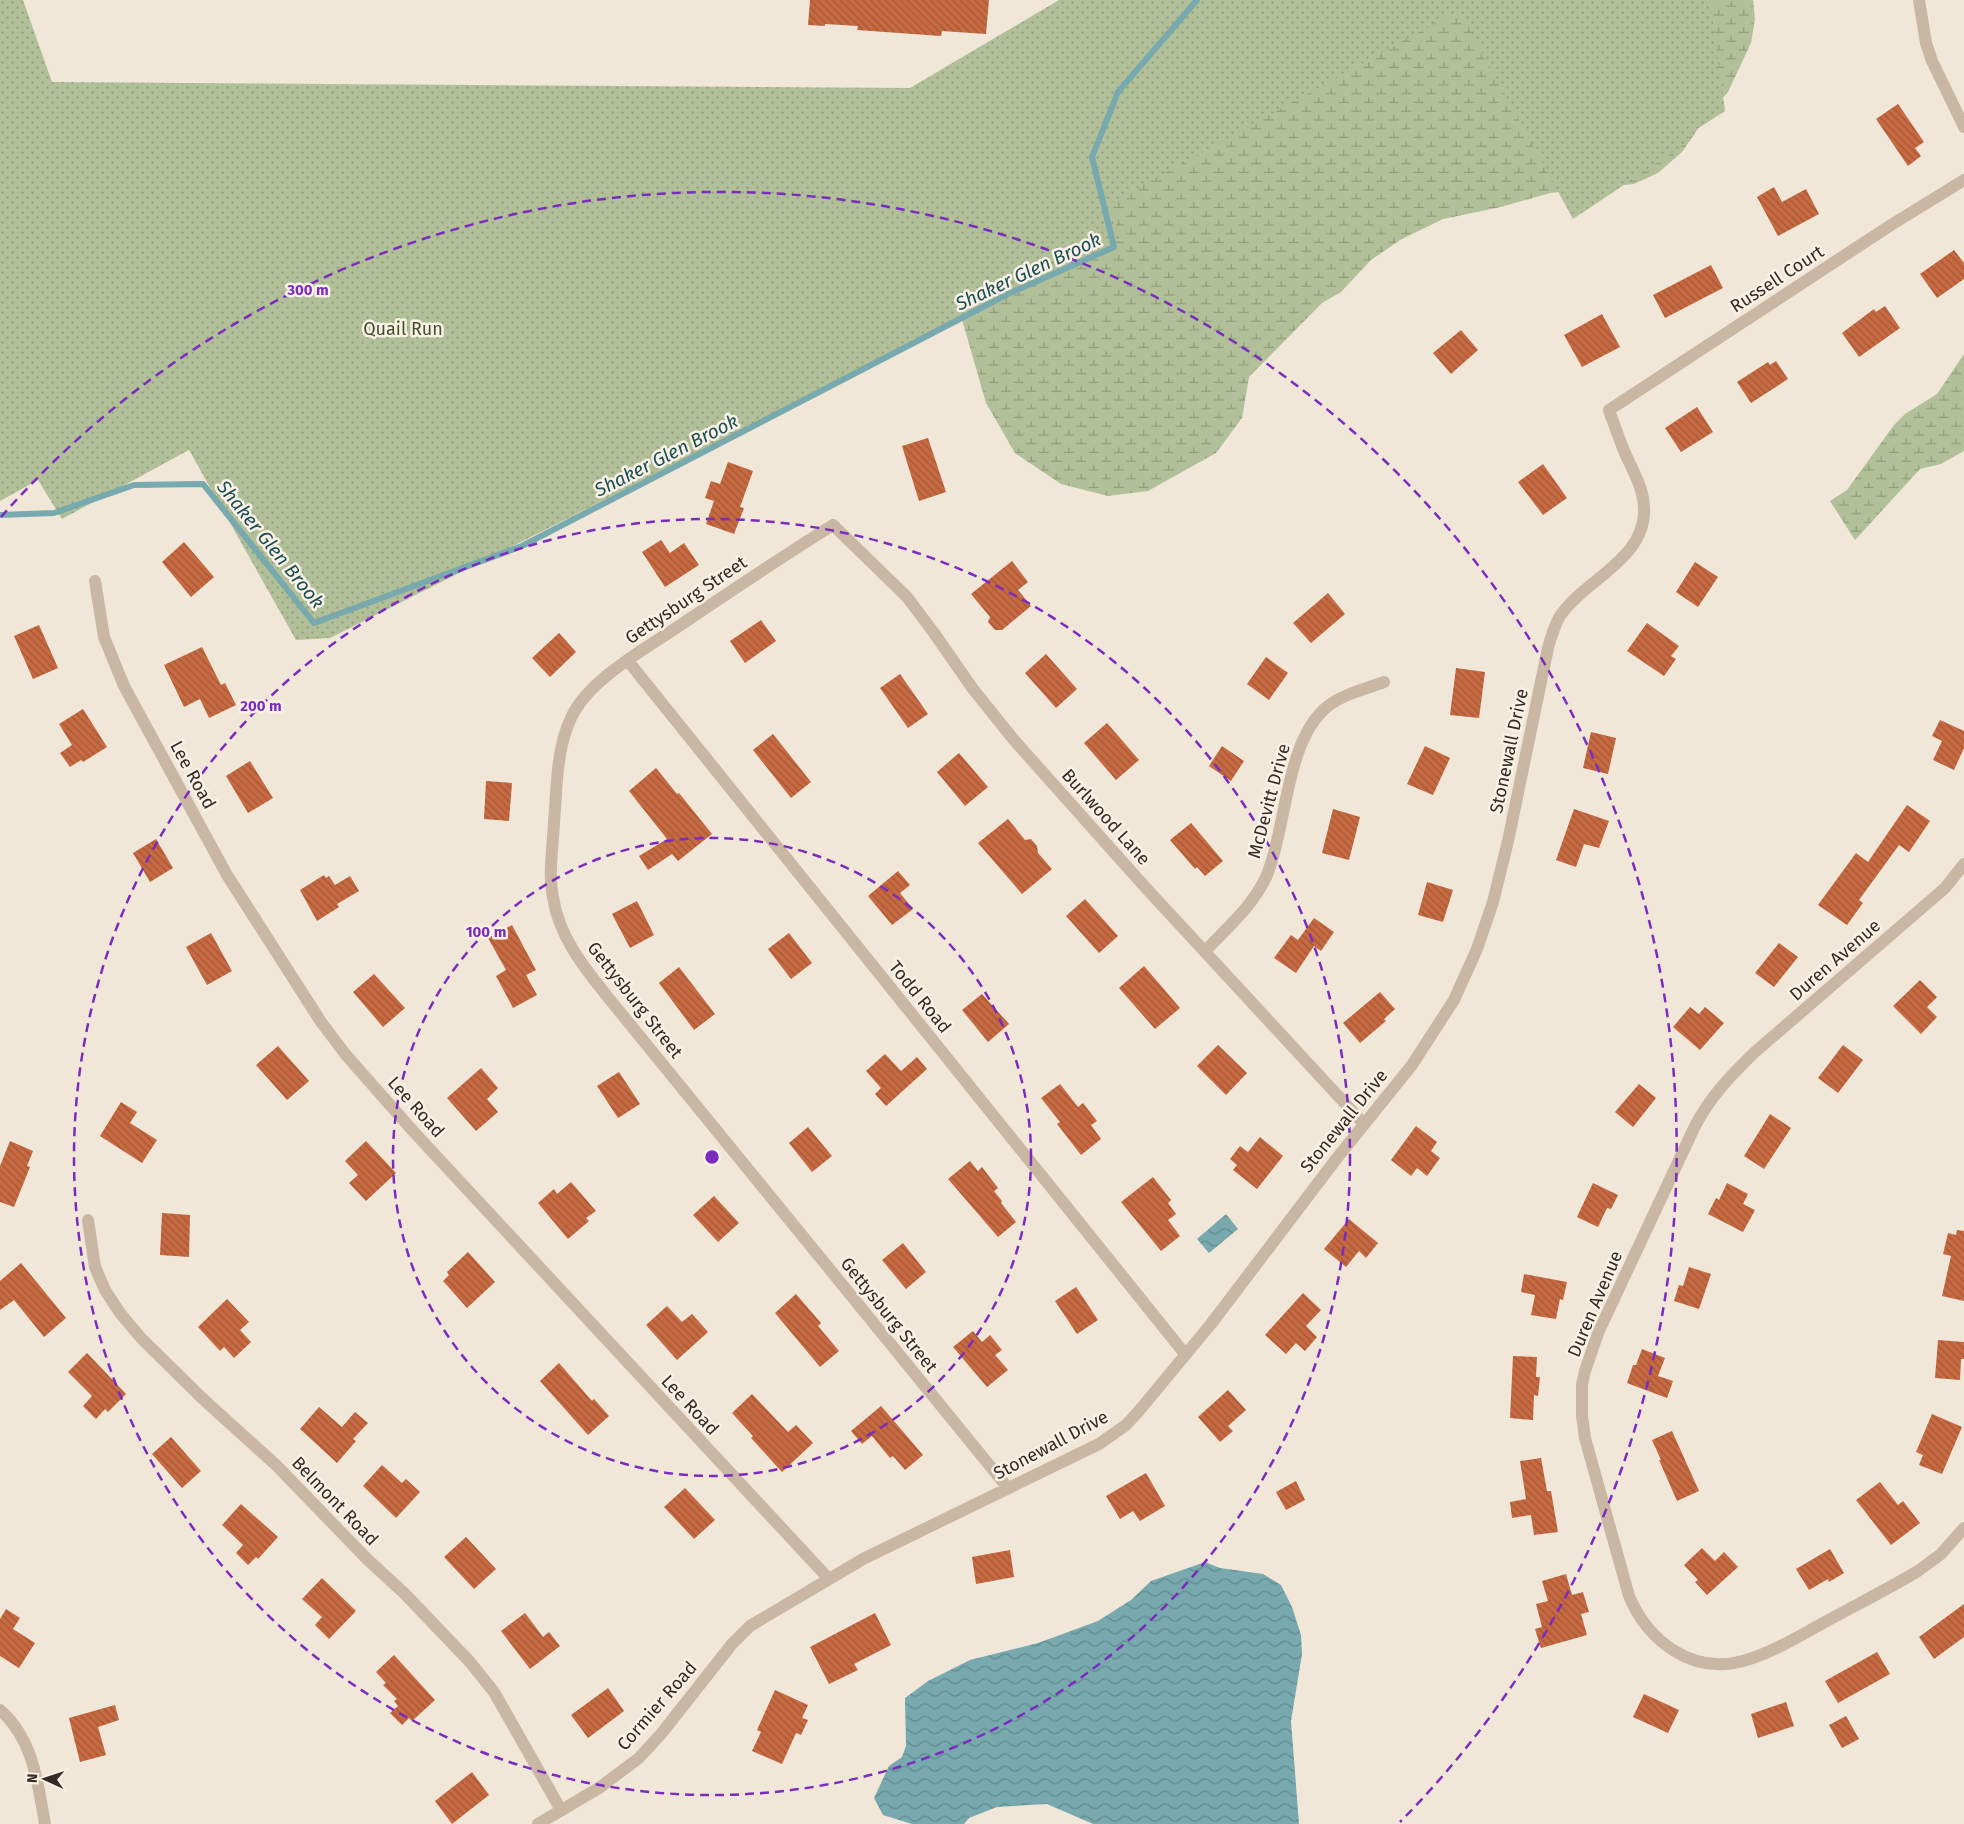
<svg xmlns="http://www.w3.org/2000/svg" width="1964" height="1824" viewBox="0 0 1964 1824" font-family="'Fira Sans',sans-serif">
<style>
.wetland{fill:url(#wetland-marsh)}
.park{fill:url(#park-dots)}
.water{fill:url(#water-waves)}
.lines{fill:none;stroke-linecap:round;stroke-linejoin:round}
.stream{stroke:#77a9ae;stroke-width:6}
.building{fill:url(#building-back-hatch)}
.minor{stroke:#c9b7a4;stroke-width:12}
.ring{fill:none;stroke:#7b2cbf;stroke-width:2.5;stroke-dasharray:9 6}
.labels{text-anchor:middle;stroke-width:5;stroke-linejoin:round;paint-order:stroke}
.street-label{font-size:18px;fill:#352b26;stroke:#f9f1e5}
.park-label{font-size:18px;fill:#42532a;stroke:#f9f1e5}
.water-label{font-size:19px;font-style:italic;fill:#1b4f56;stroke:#f9f1e5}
.centre{fill:#7b2cbf;stroke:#f9f1e5;stroke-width:2.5}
.ring-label{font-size:15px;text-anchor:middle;font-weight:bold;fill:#7b2cbf;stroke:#f9f1e5;stroke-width:5;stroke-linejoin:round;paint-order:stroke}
</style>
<defs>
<pattern id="wetland-marsh" width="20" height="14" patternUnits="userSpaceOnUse" patternTransform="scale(1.25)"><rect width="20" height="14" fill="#b1c098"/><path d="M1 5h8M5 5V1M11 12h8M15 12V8" fill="none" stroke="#919c7c"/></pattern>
<pattern id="park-dots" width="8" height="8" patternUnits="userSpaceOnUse" patternTransform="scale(1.25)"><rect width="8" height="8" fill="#b1c098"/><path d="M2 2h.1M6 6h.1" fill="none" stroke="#919c7c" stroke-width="1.8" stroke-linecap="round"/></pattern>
<pattern id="water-waves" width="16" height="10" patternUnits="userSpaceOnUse" patternTransform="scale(1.25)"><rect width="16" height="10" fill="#77a9ae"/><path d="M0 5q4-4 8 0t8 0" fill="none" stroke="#628a8d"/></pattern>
<pattern id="building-back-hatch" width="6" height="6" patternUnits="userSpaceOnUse" patternTransform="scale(1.25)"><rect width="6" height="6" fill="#c76941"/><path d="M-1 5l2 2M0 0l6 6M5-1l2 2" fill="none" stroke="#a25736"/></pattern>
</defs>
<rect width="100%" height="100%" fill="#f1e7d8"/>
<!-- wetland -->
<path class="wetland" d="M 1229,0 L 1753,0 L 1755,19 L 1751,43 L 1728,92 L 1706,117 L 1682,152 L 1658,173 L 1634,184 L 1550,193 L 1501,207 L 1443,219 L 1400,240 L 1371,260 L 1341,292 L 1322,303 L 1249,377 L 1242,418 L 1216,453 L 1148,491 L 1108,496 L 1061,484 L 1015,453 L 986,403 L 959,309 Z
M 1964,354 L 1964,451 L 1941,464 L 1920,469 L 1855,540 L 1830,501 L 1847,490 L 1894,425 L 1905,414 L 1937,394 Z"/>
<!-- park -->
<path class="park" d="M 0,0 L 23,0 L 52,82 L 910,88 L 1059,0 L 1710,0 L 1725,111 L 1688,135 L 1691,140 L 1573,219 L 1459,10 L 1109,204 L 1121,240 L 330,638 L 296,640 L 189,450 L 62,519 L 38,480 L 0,501 Z"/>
<!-- water -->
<path class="water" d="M 1226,1214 L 1238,1229 L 1209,1253 L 1197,1239 Z
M 1205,1562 L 1220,1568 L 1263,1574 L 1281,1585 L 1292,1607 L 1301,1635 L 1302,1654 L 1291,1721 L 1299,1824 L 1093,1824 L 1047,1804 L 997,1807 L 969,1818 L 964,1824 L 912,1824 L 883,1815 L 874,1798 L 889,1766 L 902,1757 L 906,1746 L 905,1698 L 928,1681 L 970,1660 L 1038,1643 L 1098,1621 L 1131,1600 L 1151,1581 Z"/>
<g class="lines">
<!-- stream -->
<path class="stream" d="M 0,515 L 54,513 L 134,485 L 203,484 L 314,623 L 522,546 L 1008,294 L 1114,247 L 1092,157 L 1118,92 L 1197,0"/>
</g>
<!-- building -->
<path class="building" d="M 810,0 L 989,0 L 986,34 L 942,31 L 941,36 L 857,30 L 858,26 L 825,24 L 825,26 L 808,25 Z
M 1898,104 L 1924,142 L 1915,148 L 1921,156 L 1908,166 L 1876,119 Z
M 1774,187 L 1782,202 L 1806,189 L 1819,214 L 1778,236 L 1757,197 Z
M 1954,250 L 1964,263 L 1964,279 L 1937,298 L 1920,274 Z
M 1711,265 L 1723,288 L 1665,318 L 1653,295 Z
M 1885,306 L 1900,328 L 1859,357 L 1842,333 L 1874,309 L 1876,312 Z
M 1602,314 L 1620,347 L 1582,367 L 1564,335 Z
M 1461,330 L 1478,350 L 1451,374 L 1433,353 Z
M 1776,361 L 1788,379 L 1751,403 L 1737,382 L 1768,362 L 1770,365 Z
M 1697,407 L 1713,432 L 1681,452 L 1665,428 Z
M 928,438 L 946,492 L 919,501 L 902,446 Z
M 728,462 L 753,471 L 740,507 L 744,508 L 734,534 L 706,524 L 714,501 L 705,498 L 711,481 L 720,484 Z
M 1543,464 L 1567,498 L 1543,515 L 1518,482 Z
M 661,540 L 670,553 L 684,543 L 699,565 L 665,587 L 642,552 Z
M 184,542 L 214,577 L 191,597 L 162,562 Z
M 1012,561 L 1028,582 L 1018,590 L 1031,606 L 1002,630 L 995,630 L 988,622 L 990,617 L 971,594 Z
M 1695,562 L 1718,577 L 1698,607 L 1676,592 Z
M 1328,593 L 1345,614 L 1311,643 L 1293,623 Z
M 761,620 L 776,641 L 745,663 L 730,641 Z
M 1647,623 L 1679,646 L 1671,656 L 1676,659 L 1664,676 L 1627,651 Z
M 39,625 L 58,668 L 33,679 L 14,636 Z
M 559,633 L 576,652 L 550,677 L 532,658 Z
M 202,647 L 221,685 L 225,683 L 236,705 L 209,718 L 200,699 L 184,707 L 164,665 Z
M 1046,654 L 1077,689 L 1056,708 L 1025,673 Z
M 1266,657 L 1288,673 L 1269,700 L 1247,684 Z
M 1456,668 L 1485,672 L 1479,718 L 1450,715 Z
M 900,674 L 928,714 L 908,728 L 880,688 Z
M 83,709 L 107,747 L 83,762 L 81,760 L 70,767 L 60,753 L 72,745 L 59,724 Z
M 1940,720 L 1964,731 L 1964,748 L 1954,770 L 1933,760 L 1942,741 L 1932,736 Z
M 1107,723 L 1139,760 L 1116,780 L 1084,743 Z
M 1591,732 L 1616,738 L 1608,774 L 1583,768 Z
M 773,734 L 811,782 L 791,798 L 753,750 Z
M 1222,746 L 1244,761 L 1231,781 L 1209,766 Z
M 1425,746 L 1450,758 L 1433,795 L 1407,784 Z
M 959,753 L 988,787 L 965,806 L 937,772 Z
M 250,761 L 273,798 L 248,813 L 226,776 Z
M 656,768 L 677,794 L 679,793 L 712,834 L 678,861 L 672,854 L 648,870 L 639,856 L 667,839 L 629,791 Z
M 486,781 L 512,783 L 509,821 L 484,819 Z
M 1907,805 L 1930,821 L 1909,852 L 1899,845 L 1859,900 L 1863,903 L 1847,925 L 1818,905 L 1856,853 L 1868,862 Z
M 1333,809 L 1360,817 L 1349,860 L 1322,853 Z
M 1574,809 L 1609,821 L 1599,848 L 1584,844 L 1576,867 L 1556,860 Z
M 1008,819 L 1025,840 L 1031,839 L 1037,846 L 1038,853 L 1052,869 L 1022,894 L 978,843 Z
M 1191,823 L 1223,861 L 1205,876 L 1197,867 L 1195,869 L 1170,840 Z
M 156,839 L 173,868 L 150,882 L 133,853 Z
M 898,871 L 910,885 L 900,893 L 913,909 L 892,925 L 868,896 Z
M 324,875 L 326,878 L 329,876 L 335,885 L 350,876 L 359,891 L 337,904 L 339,907 L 317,921 L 300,890 Z
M 1427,882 L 1453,890 L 1443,922 L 1418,915 Z
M 1085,899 L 1118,936 L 1099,953 L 1066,916 Z
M 637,901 L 654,935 L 630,948 L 612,914 Z
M 1314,918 L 1334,932 L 1321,951 L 1314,946 L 1296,973 L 1274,958 L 1291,935 L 1298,940 Z
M 512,925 L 536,970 L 526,975 L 537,995 L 513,1008 L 496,976 L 506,970 L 488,938 Z
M 211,933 L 232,971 L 207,985 L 186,947 Z
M 789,933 L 812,963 L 791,979 L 768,949 Z
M 1779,943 L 1798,957 L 1774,987 L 1755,973 Z
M 1144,966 L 1180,1008 L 1155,1029 L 1119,988 Z
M 679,967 L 715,1014 L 694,1030 L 659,983 Z
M 374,974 L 405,1008 L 383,1027 L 353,992 Z
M 1920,980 L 1937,997 L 1927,1007 L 1937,1017 L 1921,1034 L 1893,1006 Z
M 1380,992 L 1395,1009 L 1384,1019 L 1386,1021 L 1360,1043 L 1343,1023 Z
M 982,994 L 1009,1024 L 988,1042 L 962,1010 Z
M 1690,1007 L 1699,1014 L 1705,1007 L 1724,1023 L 1700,1050 L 1673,1027 Z
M 1218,1045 L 1247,1073 L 1226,1095 L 1197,1066 Z
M 1843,1045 L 1863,1060 L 1838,1093 L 1818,1078 Z
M 278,1046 L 309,1081 L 287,1100 L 256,1065 Z
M 885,1054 L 901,1071 L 917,1057 L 927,1069 L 886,1106 L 875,1094 L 881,1088 L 866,1071 Z
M 481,1068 L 498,1088 L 487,1099 L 498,1112 L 476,1131 L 447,1098 Z
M 619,1072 L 640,1104 L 618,1118 L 597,1086 Z
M 1060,1084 L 1078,1107 L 1083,1103 L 1097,1121 L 1091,1125 L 1101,1139 L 1081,1155 L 1057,1124 L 1060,1122 L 1041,1098 Z
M 1639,1084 L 1656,1098 L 1633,1127 L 1615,1112 Z
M 121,1102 L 137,1112 L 130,1123 L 157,1140 L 142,1163 L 100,1136 Z
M 1770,1114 L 1791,1128 L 1764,1169 L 1744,1156 Z
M 1416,1126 L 1437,1142 L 1431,1151 L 1440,1158 L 1427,1176 L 1417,1168 L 1411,1176 L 1391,1160 Z
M 808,1127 L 832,1156 L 812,1172 L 789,1143 Z
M 1260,1137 L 1283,1156 L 1257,1189 L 1233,1170 L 1237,1165 L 1230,1159 L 1240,1146 L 1248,1152 Z
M 10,1141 L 33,1151 L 27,1166 L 30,1167 L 14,1207 L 0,1202 L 0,1166 Z
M 366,1141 L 396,1173 L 366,1201 L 349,1183 L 358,1175 L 345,1161 Z
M 970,1161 L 978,1171 L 982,1167 L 998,1188 L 994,1191 L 1002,1201 L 1001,1203 L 1016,1222 L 998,1237 L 948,1179 Z
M 1153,1177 L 1171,1200 L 1168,1203 L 1176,1214 L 1168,1220 L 1180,1236 L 1161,1251 L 1121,1202 Z
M 571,1182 L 596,1211 L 586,1218 L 589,1221 L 568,1239 L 538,1203 L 554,1189 L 557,1194 Z
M 1593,1183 L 1618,1195 L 1611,1209 L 1607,1208 L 1598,1227 L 1577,1217 Z
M 1727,1183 L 1748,1194 L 1743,1204 L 1755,1210 L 1743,1232 L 1708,1214 L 1716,1198 L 1719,1200 Z
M 714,1196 L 739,1223 L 718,1242 L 693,1215 Z
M 162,1213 L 190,1215 L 189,1257 L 160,1255 Z
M 1349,1219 L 1378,1243 L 1366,1258 L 1359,1251 L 1346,1267 L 1324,1249 Z
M 1957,1230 L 1964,1231 L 1964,1301 L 1942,1296 L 1951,1256 L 1943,1254 L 1948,1233 L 1956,1235 Z
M 903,1243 L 926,1272 L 906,1289 L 882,1260 Z
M 468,1252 L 495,1282 L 467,1308 L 443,1281 L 449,1275 L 447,1272 Z
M 21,1263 L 66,1318 L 44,1337 L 14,1300 L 0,1310 L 0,1281 Z
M 1689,1267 L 1711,1274 L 1699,1309 L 1674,1301 L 1679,1285 L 1683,1286 Z
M 1524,1274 L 1567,1282 L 1563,1300 L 1560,1299 L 1556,1319 L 1531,1315 L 1535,1295 L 1521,1292 Z
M 1076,1287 L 1098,1320 L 1077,1334 L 1055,1301 Z
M 1303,1293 L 1321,1310 L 1306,1326 L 1317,1337 L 1305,1351 L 1296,1343 L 1286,1354 L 1265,1335 Z
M 796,1294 L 821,1323 L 818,1326 L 839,1351 L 820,1367 L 775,1313 Z
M 227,1299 L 249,1322 L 240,1330 L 251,1342 L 234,1358 L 224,1347 L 220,1351 L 198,1327 Z
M 667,1306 L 682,1322 L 692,1314 L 708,1332 L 677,1360 L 646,1325 Z
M 973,1331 L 982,1342 L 990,1335 L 1002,1350 L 995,1355 L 1008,1370 L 987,1387 L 953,1347 Z
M 1938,1340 L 1964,1342 L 1964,1359 L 1961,1359 L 1960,1380 L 1935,1378 Z
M 1642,1349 L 1665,1358 L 1658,1376 L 1673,1381 L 1667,1398 L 1627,1383 L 1633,1365 L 1636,1365 Z
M 87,1353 L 126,1394 L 108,1412 L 105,1409 L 96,1419 L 83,1406 L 92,1396 L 68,1372 Z
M 1513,1356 L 1537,1357 L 1536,1377 L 1540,1377 L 1538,1396 L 1534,1395 L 1533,1420 L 1510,1418 Z
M 559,1363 L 592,1401 L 594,1399 L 609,1416 L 588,1435 L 540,1381 Z
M 1228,1390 L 1246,1410 L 1228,1426 L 1233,1431 L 1220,1442 L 1198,1417 Z
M 752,1394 L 788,1432 L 796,1425 L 813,1443 L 782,1472 L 751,1438 L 753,1436 L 732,1413 Z
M 881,1406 L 923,1455 L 905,1470 L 893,1456 L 890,1458 L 872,1436 L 862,1444 L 851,1431 Z
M 319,1407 L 342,1427 L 355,1412 L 368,1423 L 353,1439 L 356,1441 L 337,1463 L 300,1429 Z
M 1932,1414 L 1962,1427 L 1942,1474 L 1919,1465 L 1923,1455 L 1916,1452 Z
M 1672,1431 L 1699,1491 L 1677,1501 L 1659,1460 L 1661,1460 L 1652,1440 Z
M 171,1437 L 201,1471 L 182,1488 L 152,1454 Z
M 1541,1458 L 1547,1491 L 1551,1491 L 1558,1532 L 1534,1535 L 1531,1515 L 1512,1518 L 1510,1502 L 1526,1499 L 1520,1461 Z
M 382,1465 L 402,1483 L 406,1479 L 420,1492 L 396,1518 L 363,1486 Z
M 1146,1473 L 1165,1506 L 1140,1521 L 1133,1511 L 1120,1519 L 1106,1496 Z
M 1296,1481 L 1305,1500 L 1286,1510 L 1276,1492 Z
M 1880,1482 L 1898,1505 L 1903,1501 L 1920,1523 L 1891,1545 L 1856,1500 Z
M 685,1488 L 715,1520 L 694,1539 L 664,1507 Z
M 241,1504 L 278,1537 L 258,1559 L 256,1557 L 248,1565 L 236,1553 L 243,1545 L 222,1525 Z
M 466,1537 L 496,1569 L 474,1589 L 444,1557 Z
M 1702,1548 L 1715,1561 L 1724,1552 L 1738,1567 L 1707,1595 L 1695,1582 L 1698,1580 L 1684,1565 Z
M 1830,1549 L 1844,1573 L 1829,1582 L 1828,1579 L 1809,1590 L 1796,1569 Z
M 1010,1550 L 1014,1577 L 976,1584 L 972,1557 Z
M 1566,1574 L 1572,1595 L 1583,1592 L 1589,1612 L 1581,1614 L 1587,1635 L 1541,1648 L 1535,1629 L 1542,1627 L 1536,1604 L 1548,1601 L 1542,1581 Z
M 322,1578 L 356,1611 L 329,1639 L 315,1625 L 322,1617 L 302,1599 Z
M 1964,1604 L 1964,1637 L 1934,1659 L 1919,1637 Z
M 6,1609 L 20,1618 L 13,1629 L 35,1643 L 19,1668 L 0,1656 L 0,1619 Z
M 525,1613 L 543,1637 L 549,1632 L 560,1646 L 530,1669 L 501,1631 Z
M 875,1613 L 891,1645 L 854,1664 L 858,1670 L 829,1684 L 810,1647 Z
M 1877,1652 L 1890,1674 L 1838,1703 L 1825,1681 Z
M 394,1655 L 435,1700 L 412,1721 L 409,1718 L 402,1725 L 390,1713 L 398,1706 L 394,1701 L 397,1699 L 383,1685 L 386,1683 L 376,1672 Z
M 608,1688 L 624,1711 L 588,1738 L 571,1715 Z
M 775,1690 L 808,1705 L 802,1718 L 808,1720 L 801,1735 L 796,1733 L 782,1764 L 752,1751 L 761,1732 L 757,1730 Z
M 1644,1694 L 1679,1710 L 1668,1733 L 1633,1717 Z
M 1786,1702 L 1794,1726 L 1758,1738 L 1751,1714 Z
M 115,1705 L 119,1720 L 98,1727 L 106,1755 L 80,1762 L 69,1718 Z
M 1846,1716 L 1859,1739 L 1842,1748 L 1829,1725 Z
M 472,1772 L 489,1795 L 452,1824 L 435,1801 Z"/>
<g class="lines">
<!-- minor -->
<path class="minor" d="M 1919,0 L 1926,43 L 1932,61 L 1964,127
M 95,581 L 104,637 L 124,686 L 227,875 L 321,1022 L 346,1055 L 413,1131 L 828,1578
M 628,661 L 1185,1354
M 1964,864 L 1945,888 L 1755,1052 C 1732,1074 1710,1097 1695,1126 L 1598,1333 L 1585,1371 L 1582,1385 L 1582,1416 L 1585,1438 L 1629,1596 C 1648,1641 1692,1675 1743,1661 C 1772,1653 1799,1636 1825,1622 C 1856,1605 1888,1589 1918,1571 L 1941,1554 L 1964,1528
M 1205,951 C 1227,928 1254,905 1267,875 C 1287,827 1285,740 1328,706 C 1344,694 1365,689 1384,682
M 88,1220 L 95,1267 L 105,1290 L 120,1313 L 141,1338 L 203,1399 L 277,1466 L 367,1559 L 405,1594 L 470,1662 L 494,1692 L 561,1810
M 1008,1488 L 611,1001 C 586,970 559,938 553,897 C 548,873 553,847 554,822 C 557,788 556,750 571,718 C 589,678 649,647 685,622 C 734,589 783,556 833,525 L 907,597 L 934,633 L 973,689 L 1014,740 L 1145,887 L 1364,1124
M 0,1710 C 33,1738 38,1784 45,1824
M 538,1824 L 599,1788 L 639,1758 L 661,1734 L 732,1644 L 750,1626 L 863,1559 L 1099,1444 L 1126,1425 L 1138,1412 L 1211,1324 L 1337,1158 L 1412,1065 L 1454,1000 L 1477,949 L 1493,902 L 1508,841 L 1548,648 C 1551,637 1554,626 1560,616 C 1585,579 1647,559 1644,507 C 1643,487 1633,471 1625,453 C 1619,439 1614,424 1609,410 L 1891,225 L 1964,180"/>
</g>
<!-- distance rings -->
<g class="ring">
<circle cx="712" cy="1157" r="319"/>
<circle cx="712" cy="1157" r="638"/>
<path d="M1 517A957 957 0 1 1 1400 1822"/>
</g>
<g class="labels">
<!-- street labels -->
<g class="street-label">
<text transform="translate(1777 279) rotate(-33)" y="6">Russell Court</text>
<text transform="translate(686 600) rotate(-34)" y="6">Gettysburg Street</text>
<text transform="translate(1509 751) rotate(-78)" y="6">Stonewall Drive</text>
<text transform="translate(193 775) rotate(61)" y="6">Lee Road</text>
<text transform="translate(1269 801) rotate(-75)" y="6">McDevitt Drive</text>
<text transform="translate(1106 817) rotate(48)" y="6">Burlwood Lane</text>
<text transform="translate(1835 960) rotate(-41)" y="6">Duren Avenue</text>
<text transform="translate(920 997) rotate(51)" y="6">Todd Road</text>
<text transform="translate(635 1000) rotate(52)" y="6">Gettysburg Street</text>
<text transform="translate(416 1107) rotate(48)" y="6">Lee Road</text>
<text transform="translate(1344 1121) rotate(-51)" y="6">Stonewall Drive</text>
<text transform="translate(1595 1304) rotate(-67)" y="6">Duren Avenue</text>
<text transform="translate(889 1315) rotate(51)" y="6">Gettysburg Street</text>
<text transform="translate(690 1405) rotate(47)" y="6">Lee Road</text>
<text transform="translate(1051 1445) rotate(-28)" y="6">Stonewall Drive</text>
<text transform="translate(335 1501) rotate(46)" y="6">Belmont Road</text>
<text transform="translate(657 1706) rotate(-49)" y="6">Cormier Road</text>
</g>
<!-- park labels -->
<g class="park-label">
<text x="403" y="335">Quail Run</text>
</g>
<!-- water labels -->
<g class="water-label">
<text transform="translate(1028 271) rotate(-25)" y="7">Shaker Glen Brook</text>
<text transform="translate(666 455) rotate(-27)" y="7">Shaker Glen Brook</text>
<text transform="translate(271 544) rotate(51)" y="7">Shaker Glen Brook</text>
</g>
</g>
<circle cx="712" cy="1157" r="8" class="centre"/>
<g class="ring-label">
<text x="308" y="295">300 m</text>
<text x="261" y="711">200 m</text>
<text x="486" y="937">100 m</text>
</g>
<!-- north arrow -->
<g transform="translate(45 1779) rotate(273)" stroke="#f9f1e5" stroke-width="4" paint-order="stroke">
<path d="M0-4L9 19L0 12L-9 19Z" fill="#352b26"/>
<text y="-8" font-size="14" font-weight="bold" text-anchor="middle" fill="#352b26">N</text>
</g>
</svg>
